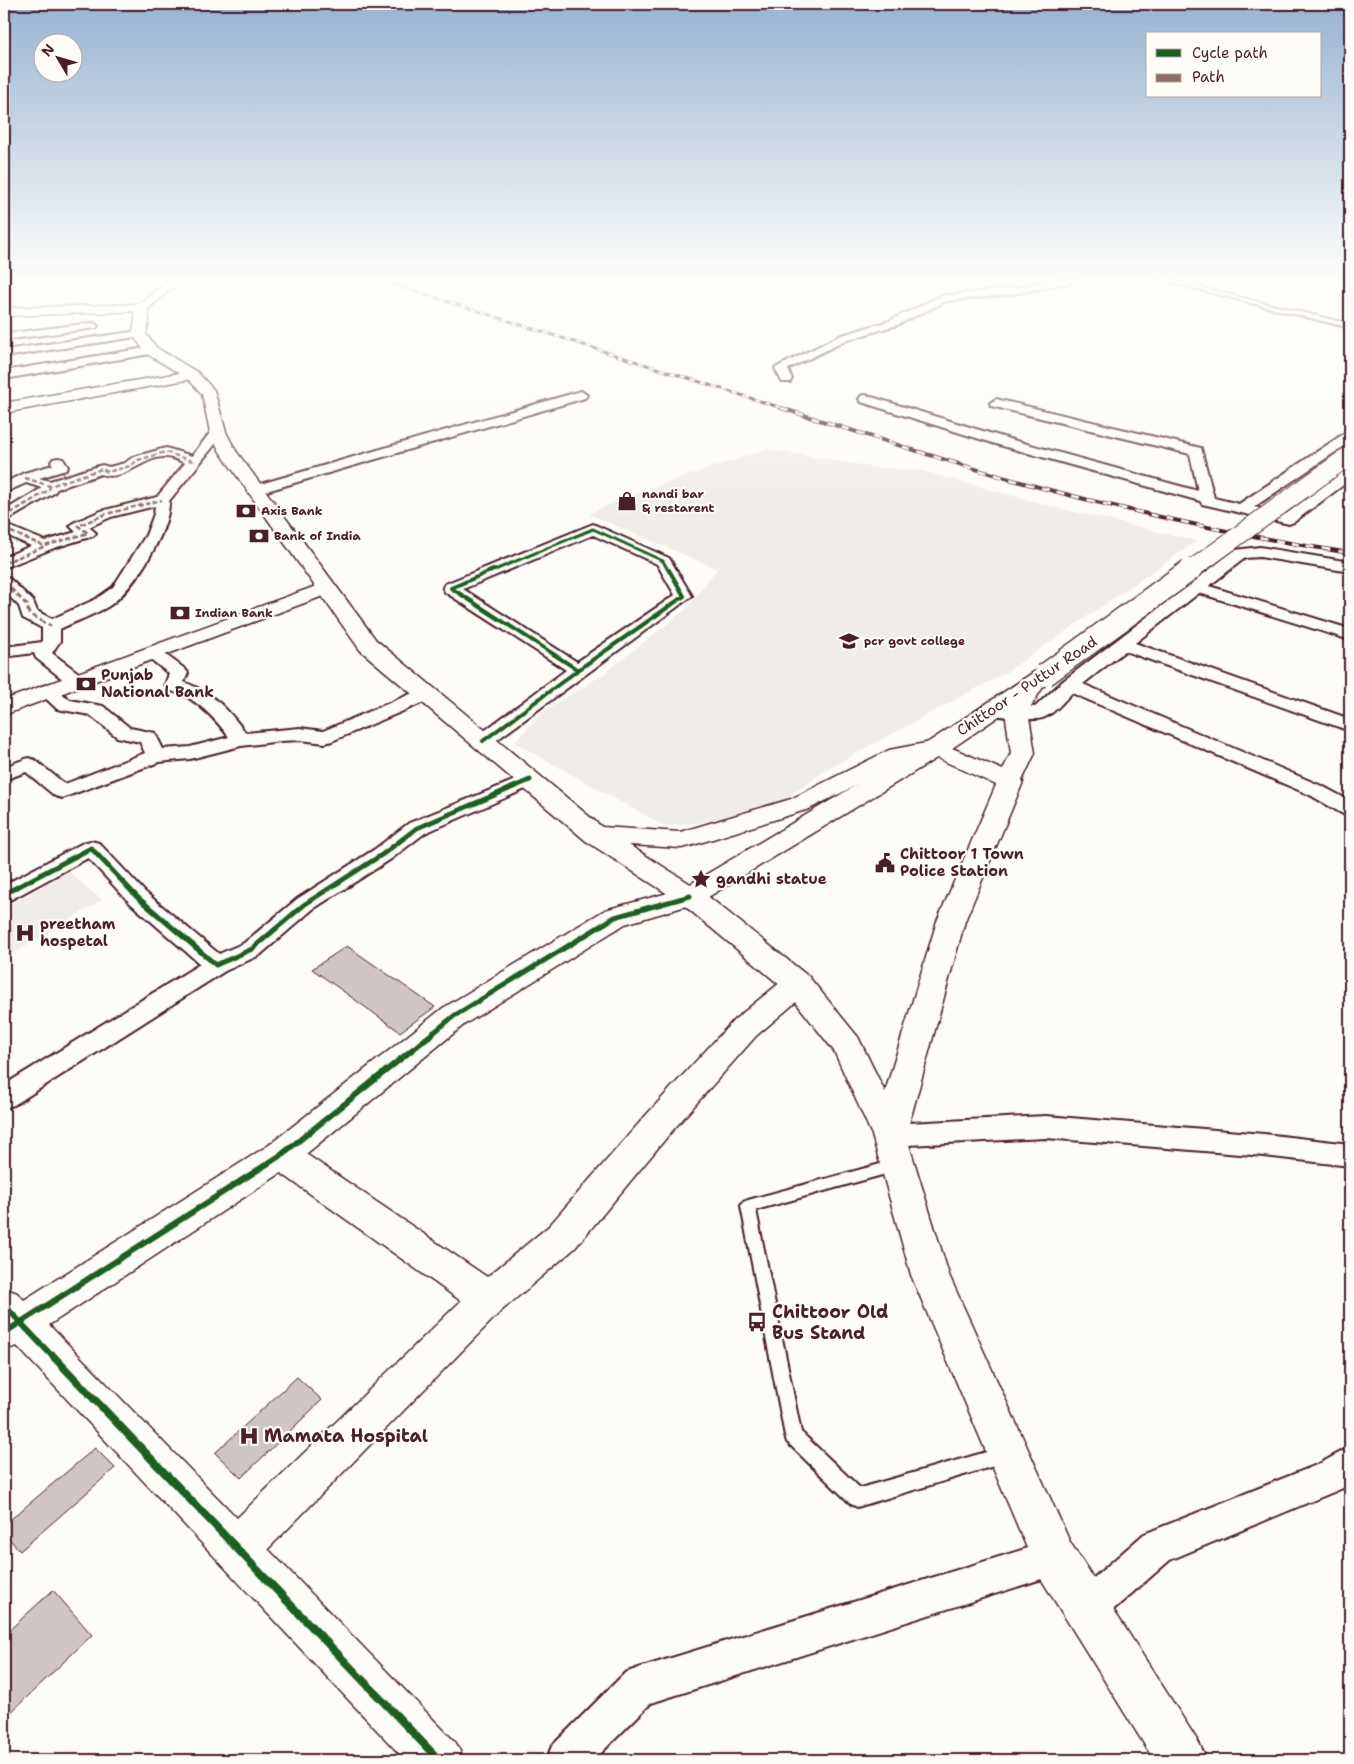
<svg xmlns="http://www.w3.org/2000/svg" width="1354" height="1764" viewBox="0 0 1354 1764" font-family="'Shantell Sans',sans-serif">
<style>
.built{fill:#f0ece8}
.building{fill:#d0c5c4;stroke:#4a1f2b}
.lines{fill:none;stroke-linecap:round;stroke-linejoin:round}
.service-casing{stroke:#4a1f2b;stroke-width:4}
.minor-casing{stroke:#4a1f2b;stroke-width:4}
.tertiary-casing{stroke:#4a1f2b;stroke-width:3}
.secondary-casing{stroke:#4a1f2b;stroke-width:3}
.primary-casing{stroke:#4a1f2b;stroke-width:3}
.trunk-casing{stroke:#4a1f2b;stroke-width:3}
.service{fill:#fdfcf7;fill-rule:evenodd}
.minor{fill:#fdfcf7;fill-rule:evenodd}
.tertiary{fill:#fdfcf7;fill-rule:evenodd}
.secondary{fill:#fdfcf7;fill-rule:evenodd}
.primary{fill:#fdfcf7;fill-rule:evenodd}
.trunk{fill:#fdfcf7;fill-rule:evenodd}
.rail-far1-casing{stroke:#4a1f2b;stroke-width:3}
.rail-casing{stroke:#4a1f2b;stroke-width:4}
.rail-far1{stroke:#fdfcf7;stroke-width:2;stroke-dasharray:5.5;stroke-linecap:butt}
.rail{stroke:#fdfcf7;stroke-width:2.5;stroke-dasharray:8;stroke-linecap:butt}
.primary-bridge-far1-casing{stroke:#4a1f2b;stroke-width:20;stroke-linecap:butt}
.primary-bridge-casing{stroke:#4a1f2b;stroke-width:25;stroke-linecap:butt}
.primary-bridge-far1{stroke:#fdfcf7;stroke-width:18}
.primary-bridge{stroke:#fdfcf7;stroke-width:22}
.quiet-far1{stroke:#8d6e63;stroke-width:2.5;stroke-dasharray:5 2.5;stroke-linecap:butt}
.quiet{stroke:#8d6e63;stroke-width:3;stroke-dasharray:6 3;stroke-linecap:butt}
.cycleway-far4-casing{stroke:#fdfcf7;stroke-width:5}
.cycleway-far3-casing{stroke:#fdfcf7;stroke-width:6}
.cycleway-far2-casing{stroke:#fdfcf7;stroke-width:8}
.cycleway-far1-casing{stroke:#fdfcf7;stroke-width:9}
.cycleway-casing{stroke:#fdfcf7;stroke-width:11}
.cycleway-far4{stroke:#1b5e20;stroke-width:3}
.cycleway-far3{stroke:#1b5e20;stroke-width:4}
.cycleway-far2{stroke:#1b5e20;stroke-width:5}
.cycleway-far1{stroke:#1b5e20;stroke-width:6}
.cycleway{stroke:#1b5e20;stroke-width:8}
.labels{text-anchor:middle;stroke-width:4.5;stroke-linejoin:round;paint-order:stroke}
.far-poi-label{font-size:12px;font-weight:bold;fill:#4a1f2b;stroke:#fdfcf7;text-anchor:start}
.poi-label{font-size:15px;font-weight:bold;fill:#4a1f2b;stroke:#fdfcf7;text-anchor:start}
.street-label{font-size:15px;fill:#4a1f2b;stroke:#fdfcf7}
.near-poi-label{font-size:18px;font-weight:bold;fill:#4a1f2b;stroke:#fdfcf7;text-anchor:start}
</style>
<rect width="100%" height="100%" fill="#fdfcf7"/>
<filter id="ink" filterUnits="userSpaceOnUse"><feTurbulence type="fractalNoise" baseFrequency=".02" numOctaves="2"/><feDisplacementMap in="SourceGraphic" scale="10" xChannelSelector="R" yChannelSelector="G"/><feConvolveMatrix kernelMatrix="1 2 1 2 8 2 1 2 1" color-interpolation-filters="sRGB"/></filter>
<g filter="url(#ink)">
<!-- built -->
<path class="built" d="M 766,449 L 873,467 L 923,471 L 1054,507 L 1197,541 L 1005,673 L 831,767 L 760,816 L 664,826 L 514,742 L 543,712 L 605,673 L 685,610 L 717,569 L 589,514 L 625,497 Z
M 69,872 L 102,900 L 4,959 L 4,908 Z"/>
<!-- building -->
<path class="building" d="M 347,946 L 435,1007 L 400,1032 L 312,969 Z
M 297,1377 L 322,1400 L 241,1478 L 215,1453 Z
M 95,1448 L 115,1468 L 20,1551 L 4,1533 L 4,1525 Z
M 53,1590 L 92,1635 L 4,1719 L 4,1635 Z"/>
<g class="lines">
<defs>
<path id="service" d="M 1157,279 L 1165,279 L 1350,324 L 1350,328 Z
M 895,1160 L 900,1162 L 902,1166 L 900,1170 L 756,1210 L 801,1432 L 860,1488 L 1004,1447 L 1010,1449 L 1013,1455 L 1010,1461 L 1004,1463 L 857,1507 L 851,1504 L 787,1442 L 785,1436 L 741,1206 L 743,1202 L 748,1200 Z"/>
<path id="minor" d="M 1058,279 L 1077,279 L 1072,282 L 1014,294 L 947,301 L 897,325 L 847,340 L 788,369 L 792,379 L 790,382 L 782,382 L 775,368 L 839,336 L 889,321 L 941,296 L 1014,288 Z
M 92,323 L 96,324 L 98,326 L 96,328 L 4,340 L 4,334 Z
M 139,331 L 145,334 L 143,336 L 4,357 L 4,350 Z
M 152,347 L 156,349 L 158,351 L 156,353 L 4,379 L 4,371 Z
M 581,391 L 587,395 L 585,398 L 260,493 L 250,493 L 248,490 L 250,487 Z
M 865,395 L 1009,439 L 1198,491 L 1190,454 L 991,406 L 990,403 L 996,399 L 1201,448 L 1214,498 L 1239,504 L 1345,433 L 1350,432 L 1350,442 L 1254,507 L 1286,514 L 1345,470 L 1350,469 L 1350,480 L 1294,522 L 1289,524 L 1202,504 L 1200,501 L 999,445 L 861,402 L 859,399 L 861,396 Z
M 218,428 L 225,432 L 169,501 C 170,531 134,589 109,606 C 94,615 76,621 60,629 L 60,641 L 52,653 L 84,677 L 86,681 L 84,685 L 77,687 L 70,685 L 36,658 L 34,653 L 4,657 L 4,647 L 42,642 L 42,628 L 23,618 L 19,606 L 4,591 L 4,577 L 10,579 L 33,601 L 37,611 L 52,619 L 96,599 L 113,587 L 146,535 L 154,514 L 155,506 L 111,517 L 89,527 L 96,533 L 93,536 L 54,548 L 4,568 L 4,557 L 31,546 L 4,534 L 4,524 L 45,541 L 76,532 L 70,526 L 73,523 L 101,511 L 157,497 L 185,463 C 180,461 172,457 166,457 C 145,455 123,483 101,474 L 57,489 L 54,493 L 4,522 L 4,511 L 42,488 L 26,483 L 4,493 L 4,483 L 24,473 L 53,465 L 51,462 L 53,459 L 58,458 L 63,459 L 68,467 L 66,470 L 39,478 L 50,481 L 102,465 L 109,467 L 125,463 L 133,457 L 166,448 L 192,456 L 213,429 Z
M 593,524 L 669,558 L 692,596 L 490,745 L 483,747 L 476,745 L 473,741 L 476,737 L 566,670 L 445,592 L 443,588 L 445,584 ZM 593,535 L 657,564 L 675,595 L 577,662 L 463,589 Z
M 1260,547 L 1350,562 L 1350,572 L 1260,557 L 1245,558 L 1209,586 L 1350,629 L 1350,640 L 1199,593 L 1135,643 L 1350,719 L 1350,731 L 1125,651 L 1083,684 L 1324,787 L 1350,801 L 1350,816 L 1343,814 L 1310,795 L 1072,693 C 1064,700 1055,713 1045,717 C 1036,722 1003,717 992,714 L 989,710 L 992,706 L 999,704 L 1035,707 L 1063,681 L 1235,550 Z
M 152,648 L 158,649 L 185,669 L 188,673 L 184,682 C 215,694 227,709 246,733 L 300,728 L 323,731 L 420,690 L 427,688 L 434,690 L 436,694 L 434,698 L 332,741 L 325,743 L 300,740 L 281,741 L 241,746 L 190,759 L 159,762 L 62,798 L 55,796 L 26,772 L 4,780 L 4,767 L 28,758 L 35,760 L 65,784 L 145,753 L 140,742 L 117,737 L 90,715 L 57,709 L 38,691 L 40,687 L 47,685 L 54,687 L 70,700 L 103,706 L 130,728 L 155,733 L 163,749 L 190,747 L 229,737 C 217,721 206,709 189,698 C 181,693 170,693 165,685 L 169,674 L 143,653 L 146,649 Z
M 530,774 L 537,776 L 540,780 L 537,784 L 425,833 L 391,859 L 313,909 L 260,955 L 225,971 L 14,1105 L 4,1108 L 4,1085 L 200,964 L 129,902 L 88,858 L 12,899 L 4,901 L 4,885 L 83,843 L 91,841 L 99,843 L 145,892 L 219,954 L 244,943 L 297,899 L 375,849 L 409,823 Z
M 1046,1116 L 1264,1134 L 1350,1144 L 1350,1166 L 1264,1156 L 1046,1138 L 889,1146 L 879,1143 L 875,1135 L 879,1127 L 889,1124 Z
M 1350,1447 L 1350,1484 L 1343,1488 L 1170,1560 L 1099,1622 L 1086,1628 L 1073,1622 L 1067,1609 L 1073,1596 L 1144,1534 L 1319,1464 Z
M 1054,1540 L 1067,1545 L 1072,1558 L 1067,1571 L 651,1703 L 594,1760 L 546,1760 L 552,1746 L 625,1673 L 639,1668 Z"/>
<path id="tertiary" d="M 141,304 L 146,305 L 148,308 L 146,311 L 4,316 L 4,308 Z
M 327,582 L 334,584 L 337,588 L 334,592 L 4,715 L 4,700 Z
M 690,887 L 700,890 L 704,896 L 700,902 L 625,924 L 465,1024 L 306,1154 L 487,1277 L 549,1226 L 648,1113 L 734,1020 L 787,977 L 798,973 L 809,977 L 813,984 L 809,991 L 756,1036 L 672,1131 L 575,1248 L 501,1311 L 268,1549 L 456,1743 L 464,1760 L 405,1760 L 17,1346 L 4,1350 L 4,1288 L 17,1293 L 24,1300 L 269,1145 L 443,1008 L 605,910 ZM 281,1173 L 461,1301 L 237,1518 L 49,1325 Z"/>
<path id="secondary" d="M 192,371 L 197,372 L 199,375 L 197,378 L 4,413 L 4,403 Z"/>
<path id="primary" d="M 1045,668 L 1053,670 L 1056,675 L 1043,687 L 1028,711 L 1035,753 L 1019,787 L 1010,790 L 1001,787 L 997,782 L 1011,753 L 1005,712 L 945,753 L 700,902 L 690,905 L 680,902 L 676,896 L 680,890 L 927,743 L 1037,670 Z"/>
<path id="trunk" d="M 170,279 L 183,279 L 148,309 L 149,321 L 146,334 L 157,348 L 197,372 L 214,390 L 226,432 L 236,451 L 376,640 L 602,827 L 680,832 L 791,799 L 889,750 L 936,741 L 1019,777 L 1023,782 L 965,921 L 906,1135 L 949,1275 L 1070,1542 L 1199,1743 L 1207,1760 L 1154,1760 L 1038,1574 L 911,1275 L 872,1135 L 834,1051 L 787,991 L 680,902 L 586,841 L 360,650 L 220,452 L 210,432 L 202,394 L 187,378 L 147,354 L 132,334 L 135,321 L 134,308 ZM 933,756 L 996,785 L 937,921 L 885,1092 L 858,1037 L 809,977 L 700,890 L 629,845 L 681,848 L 690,846 L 809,809 L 905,761 Z"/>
</defs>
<!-- service casing -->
<use href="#service" class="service-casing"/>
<!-- minor casing -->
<use href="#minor" class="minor-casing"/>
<!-- tertiary casing -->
<use href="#tertiary" class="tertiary-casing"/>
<!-- secondary casing -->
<use href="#secondary" class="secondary-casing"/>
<!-- primary casing -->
<use href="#primary" class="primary-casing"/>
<!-- trunk casing -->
<use href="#trunk" class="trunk-casing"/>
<!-- service -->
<use href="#service" class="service"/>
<!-- minor -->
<use href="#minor" class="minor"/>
<!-- tertiary -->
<use href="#tertiary" class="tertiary"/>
<!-- secondary -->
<use href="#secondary" class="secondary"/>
<!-- primary -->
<use href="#primary" class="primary"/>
<!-- trunk -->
<use href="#trunk" class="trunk"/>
<defs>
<path id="rail-far1" d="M 377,279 L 785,409"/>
<path id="rail" d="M 781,408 C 858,432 935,458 1013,480 C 1124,511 1236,535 1350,553"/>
</defs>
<!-- rail-far1 casing -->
<use href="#rail-far1" class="rail-far1-casing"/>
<!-- rail casing -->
<use href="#rail" class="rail-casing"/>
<!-- rail-far1 -->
<use href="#rail-far1" class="rail-far1"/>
<!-- rail -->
<use href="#rail" class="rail"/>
<defs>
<path id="primary-bridge-far1" d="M 1188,572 L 1350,455"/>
<path id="primary-bridge" d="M 1045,675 L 1190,570"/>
</defs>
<!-- primary-bridge-far1 casing -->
<use href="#primary-bridge-far1" class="primary-bridge-far1-casing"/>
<!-- primary-bridge casing -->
<use href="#primary-bridge" class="primary-bridge-casing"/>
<!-- primary-bridge-far1 -->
<use href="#primary-bridge-far1" class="primary-bridge-far1"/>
<!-- primary-bridge -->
<use href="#primary-bridge" class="primary-bridge"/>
<!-- quiet-far1 -->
<path class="quiet-far1" d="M 25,478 L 50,486 L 102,469 L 108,472 L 130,466 L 138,460 L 166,452 L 195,462
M 4,517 L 49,490 L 50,486
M 4,529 L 44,546
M 4,563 L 48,545 L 88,533 L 78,526 L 106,514 L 162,500"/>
<!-- quiet -->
<path class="quiet" d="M 4,582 L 27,605 L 29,614 L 51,626"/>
<defs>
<path id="cycleway-far4" d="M 490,572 L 593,529 L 663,561 L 669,572"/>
<path id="cycleway-far3" d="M 493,570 L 451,588 L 578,670
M 578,670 L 684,596 L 669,570
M 483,741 L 578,670"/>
<path id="cycleway-far2" d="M 4,894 L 91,848 L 137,897 L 216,965 L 252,949 L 305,904 L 383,854 L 417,828 L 530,780
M 432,1034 L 454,1016 L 615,917 L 690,896"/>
<path id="cycleway-far1" d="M 4,1305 L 54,1358
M 4,1333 L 281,1155 L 433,1033"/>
<path id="cycleway" d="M 53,1356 L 439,1760"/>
</defs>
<!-- cycleway-far4 casing -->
<use href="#cycleway-far4" class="cycleway-far4-casing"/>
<!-- cycleway-far3 casing -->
<use href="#cycleway-far3" class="cycleway-far3-casing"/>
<!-- cycleway-far2 casing -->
<use href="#cycleway-far2" class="cycleway-far2-casing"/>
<!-- cycleway-far1 casing -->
<use href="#cycleway-far1" class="cycleway-far1-casing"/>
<!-- cycleway casing -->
<use href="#cycleway" class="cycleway-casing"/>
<!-- cycleway-far4 -->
<use href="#cycleway-far4" class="cycleway-far4"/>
<!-- cycleway-far3 -->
<use href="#cycleway-far3" class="cycleway-far3"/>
<!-- cycleway-far2 -->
<use href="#cycleway-far2" class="cycleway-far2"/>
<!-- cycleway-far1 -->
<use href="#cycleway-far1" class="cycleway-far1"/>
<!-- cycleway -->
<use href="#cycleway" class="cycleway"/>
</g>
</g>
<!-- sky -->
<linearGradient id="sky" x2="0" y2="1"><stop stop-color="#98b3d2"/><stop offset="0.53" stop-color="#fefefb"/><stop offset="1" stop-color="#fefefb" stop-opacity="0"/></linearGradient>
<rect width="1354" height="526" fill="url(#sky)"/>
<!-- icons -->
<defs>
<symbol id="shop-bare" viewBox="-9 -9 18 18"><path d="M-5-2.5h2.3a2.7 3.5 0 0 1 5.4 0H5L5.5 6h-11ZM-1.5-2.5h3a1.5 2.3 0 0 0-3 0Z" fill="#4a1f2b" stroke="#fdfcf7" stroke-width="2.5" paint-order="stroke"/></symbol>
<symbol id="bank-bare" viewBox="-9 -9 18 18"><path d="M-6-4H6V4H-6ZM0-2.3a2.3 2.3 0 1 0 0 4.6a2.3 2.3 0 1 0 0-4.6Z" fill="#4a1f2b" stroke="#fdfcf7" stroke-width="2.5" paint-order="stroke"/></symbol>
<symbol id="university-bare" viewBox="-9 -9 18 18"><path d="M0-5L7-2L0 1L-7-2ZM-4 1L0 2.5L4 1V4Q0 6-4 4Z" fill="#4a1f2b" stroke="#fdfcf7" stroke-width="2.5" paint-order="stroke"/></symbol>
<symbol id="civic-bare" viewBox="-9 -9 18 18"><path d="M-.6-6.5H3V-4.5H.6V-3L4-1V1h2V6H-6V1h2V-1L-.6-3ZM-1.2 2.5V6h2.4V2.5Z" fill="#4a1f2b" stroke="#fdfcf7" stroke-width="2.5" paint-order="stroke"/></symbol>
<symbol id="sight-bare" viewBox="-9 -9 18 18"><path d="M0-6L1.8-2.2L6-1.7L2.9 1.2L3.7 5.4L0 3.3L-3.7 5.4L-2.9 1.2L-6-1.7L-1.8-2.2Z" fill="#4a1f2b" stroke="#fdfcf7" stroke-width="2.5" paint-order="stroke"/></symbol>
<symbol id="hospital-bare" viewBox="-9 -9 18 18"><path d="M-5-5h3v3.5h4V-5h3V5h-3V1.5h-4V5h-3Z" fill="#4a1f2b" stroke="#fdfcf7" stroke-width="2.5" paint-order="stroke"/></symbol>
<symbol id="bus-bare" viewBox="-9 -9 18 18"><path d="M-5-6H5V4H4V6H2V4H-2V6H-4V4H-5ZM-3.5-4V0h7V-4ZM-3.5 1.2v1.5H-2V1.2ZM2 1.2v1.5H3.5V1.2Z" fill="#4a1f2b" stroke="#fdfcf7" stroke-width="2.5" paint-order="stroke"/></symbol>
</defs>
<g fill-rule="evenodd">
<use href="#shop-bare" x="613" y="487" width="28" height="28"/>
<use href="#bank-bare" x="232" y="497" width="28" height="28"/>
<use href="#bank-bare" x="245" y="522" width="28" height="28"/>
<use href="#bank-bare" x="166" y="599" width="28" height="28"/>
<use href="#university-bare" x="835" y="627" width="28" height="28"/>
<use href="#bank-bare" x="72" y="670" width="28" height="28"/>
<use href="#civic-bare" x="871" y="849" width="28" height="28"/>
<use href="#sight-bare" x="687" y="865" width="28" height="28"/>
<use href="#hospital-bare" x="11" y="919" width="28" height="28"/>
<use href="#bus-bare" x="743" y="1308" width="28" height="28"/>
<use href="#hospital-bare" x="235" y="1422" width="28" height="28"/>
</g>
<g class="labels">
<!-- far-poi labels -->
<g class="far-poi-label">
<text x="642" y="498">nandi bar<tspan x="642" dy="14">&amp; restarent</tspan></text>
<text x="261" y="515">Axis Bank</text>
<text x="274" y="540">Bank of India</text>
<text x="195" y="617">Indian Bank</text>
<text x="864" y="645">pcr govt college</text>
</g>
<!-- poi labels -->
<g class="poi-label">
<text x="101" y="680">Punjab<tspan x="101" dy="17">National Bank</tspan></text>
<text x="900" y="859">Chittoor 1 Town<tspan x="900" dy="17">Police Station</tspan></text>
<text x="716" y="884">gandhi statue</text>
<text x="40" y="929">preetham<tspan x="40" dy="17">hospetal</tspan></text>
</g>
<!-- street labels -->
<g class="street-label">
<text transform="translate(1027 686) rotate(-34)" y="5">Chittoor - Puttur Road</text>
</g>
<!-- near-poi labels -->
<g class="near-poi-label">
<text x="772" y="1318">Chittoor Old<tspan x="772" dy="21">Bus Stand</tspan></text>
<text x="264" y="1442">Mamata Hospital</text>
</g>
</g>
<!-- margin -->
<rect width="1354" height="1764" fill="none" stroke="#fdfcf7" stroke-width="20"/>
<rect x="10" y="10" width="1334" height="1744" fill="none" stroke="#4a1f2b" stroke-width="2" filter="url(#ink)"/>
<!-- legend -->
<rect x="1146" y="32" width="175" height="65" fill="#fdfcf7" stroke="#b5a4a5"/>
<rect x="1156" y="49" width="25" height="8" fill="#1b5e20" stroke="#b5a4a5"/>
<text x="1192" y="58" font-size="15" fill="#4a1f2b">Cycle path</text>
<rect x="1156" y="74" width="25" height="8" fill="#8d6e63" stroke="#b5a4a5"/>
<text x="1192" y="82" font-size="15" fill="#4a1f2b">Path</text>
<!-- north arrow -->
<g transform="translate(58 58) rotate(308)"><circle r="24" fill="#fdfcf7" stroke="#b5a4a5"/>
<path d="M0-4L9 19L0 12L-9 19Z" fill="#4a1f2b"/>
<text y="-8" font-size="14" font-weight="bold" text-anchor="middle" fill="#4a1f2b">N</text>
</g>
</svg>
